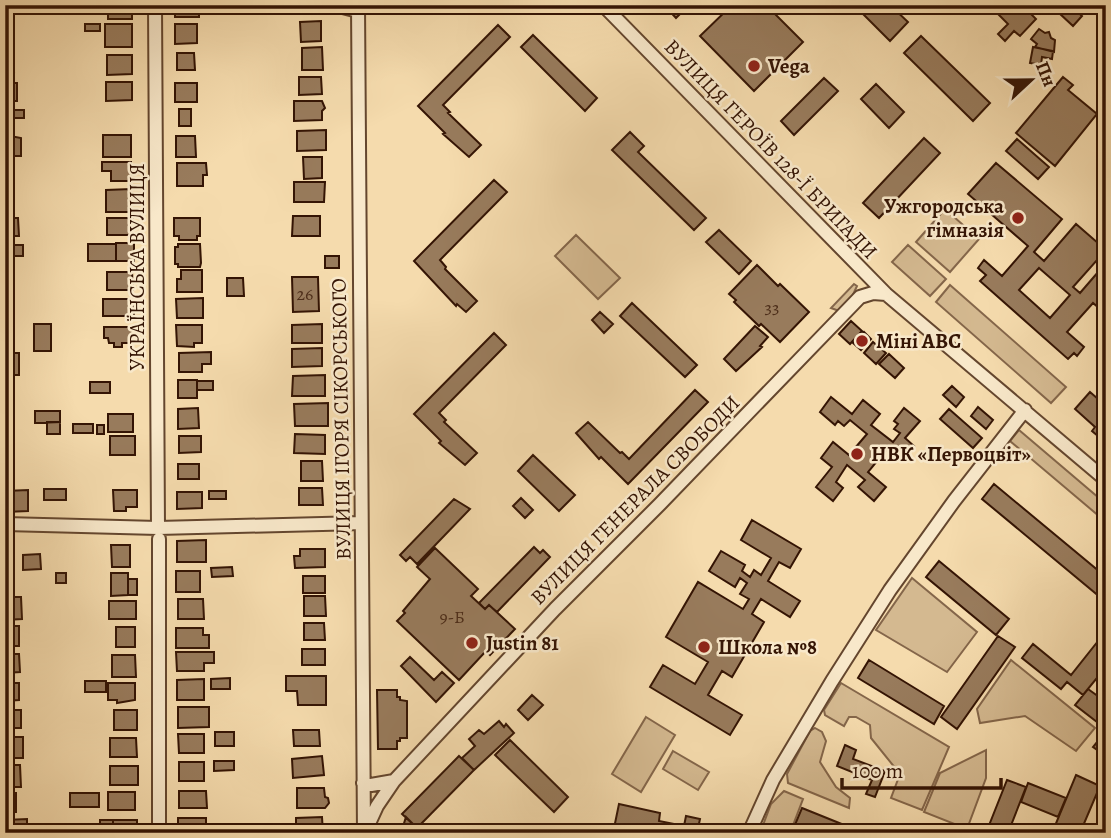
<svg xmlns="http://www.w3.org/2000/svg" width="1111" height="838" viewBox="0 0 1111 838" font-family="Alegreya,serif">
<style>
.green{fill:#d4b990;stroke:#84664a;stroke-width:2}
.building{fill:#987b5c;stroke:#341404;stroke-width:2;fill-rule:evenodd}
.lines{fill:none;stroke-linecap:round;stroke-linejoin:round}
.minor-casing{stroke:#64462e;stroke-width:16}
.minor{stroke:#f8e8ca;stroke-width:12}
.poi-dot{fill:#8f2418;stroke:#f8e8ca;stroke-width:2.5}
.labels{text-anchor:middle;stroke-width:5;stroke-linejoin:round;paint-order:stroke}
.number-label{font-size:18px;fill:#4d2e1a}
.poi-label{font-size:21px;font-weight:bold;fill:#341404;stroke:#f8e8ca;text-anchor:start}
.street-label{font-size:21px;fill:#341404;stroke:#f8e8ca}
</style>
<rect width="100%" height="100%" fill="#f5dbad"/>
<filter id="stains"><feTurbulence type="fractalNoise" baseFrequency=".00286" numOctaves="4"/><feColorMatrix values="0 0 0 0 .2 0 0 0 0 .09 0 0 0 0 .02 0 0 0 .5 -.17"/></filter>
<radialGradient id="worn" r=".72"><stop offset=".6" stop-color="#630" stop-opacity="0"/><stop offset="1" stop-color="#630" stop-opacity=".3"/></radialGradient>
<!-- green -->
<path class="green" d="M 945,209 L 979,239 L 950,272 L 916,242 Z
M 576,235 L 620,278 L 598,299 L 555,256 Z
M 908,245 L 946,279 L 930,296 L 892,262 Z
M 854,284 L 857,286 L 850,301 L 842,312 L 831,308 Z
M 950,285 L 1066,387 L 1051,403 L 936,302 Z
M 1019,430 L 1106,504 L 1106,522 L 1010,441 Z
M 912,578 L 977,632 L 947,672 L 876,630 Z
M 1011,660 L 1095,728 L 1076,751 L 1025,716 L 980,723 L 977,709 Z
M 841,683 L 949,747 L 922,810 L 891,798 L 900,774 L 871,738 L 870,725 L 856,717 L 849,717 L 844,726 L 825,715 L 824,710 Z
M 646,717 L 675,735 L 641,792 L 612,774 Z
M 815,728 L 822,732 L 826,741 L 820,762 L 836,787 L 850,798 L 849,808 L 788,783 L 787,774 L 810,731 Z
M 986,750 L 986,778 L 967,829 L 924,812 L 940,773 Z
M 673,751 L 709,772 L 698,790 L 663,769 Z
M 784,791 L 803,799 L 790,833 L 760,833 L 771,804 Z"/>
<!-- building -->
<path class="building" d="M 108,5 L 132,5 L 132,19 L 108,19 Z
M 175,5 L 199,5 L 199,17 L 175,17 Z
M 664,5 L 689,5 L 676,18 Z
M 732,5 L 766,5 L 803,42 L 754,91 L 700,36 Z
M 854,5 L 890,5 L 908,22 L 890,41 Z
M 1009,5 L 1032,5 L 1034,7 L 1029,12 L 1036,19 L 1020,36 L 1014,31 L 1005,41 L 998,34 L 1008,24 L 999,15 Z
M 1063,5 L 1070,5 L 1082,16 L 1073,26 L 1058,12 Z
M 321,21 L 321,41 L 301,42 L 300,22 Z
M 85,24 L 100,24 L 100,31 L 85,31 Z
M 105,24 L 132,24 L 132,47 L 105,47 Z
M 175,24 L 197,24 L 197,43 L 175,44 Z
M 498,25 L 510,37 L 443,105 L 450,112 L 448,113 L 481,145 L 469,157 L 443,134 L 445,133 L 418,106 Z
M 1039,29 L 1045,33 L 1049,32 L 1051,38 L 1055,40 L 1054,52 L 1035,47 L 1037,44 L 1031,39 Z
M 5,33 L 13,33 L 13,50 L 5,50 Z
M 533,35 L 597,98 L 585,111 L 521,47 Z
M 921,36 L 990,103 L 973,121 L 904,53 Z
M 322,47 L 323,70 L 302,70 L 302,48 Z
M 1033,47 L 1053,51 L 1052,59 L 1042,57 L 1041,65 L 1030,63 Z
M 177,53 L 194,53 L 195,70 L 177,70 Z
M 107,55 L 132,55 L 132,74 L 107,75 Z
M 5,56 L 13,56 L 14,72 L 5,72 Z
M 299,77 L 321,77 L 322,94 L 299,95 Z
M 1063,77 L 1073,85 L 1068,90 L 1097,114 L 1055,166 L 1016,133 Z
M 824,78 L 838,91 L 794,135 L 781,121 Z
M 106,82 L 132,82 L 132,100 L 106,101 Z
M 5,83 L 17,83 L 17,101 L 5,101 Z
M 175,83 L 197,83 L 197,102 L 175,102 Z
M 876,84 L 904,112 L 889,128 L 861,99 Z
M 294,101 L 322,101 L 325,108 L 322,111 L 322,120 L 294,121 Z
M 179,109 L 191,109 L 191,126 L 179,126 Z
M 5,110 L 8,110 L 8,130 L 5,130 Z
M 8,110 L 24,110 L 24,118 L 8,118 Z
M 326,130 L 326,150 L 297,151 L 297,131 Z
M 630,132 L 644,146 L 638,152 L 706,218 L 694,230 L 612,150 Z
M 5,135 L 21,138 L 21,156 L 5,156 Z
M 103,135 L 131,135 L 131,157 L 103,157 Z
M 176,136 L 195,136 L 196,157 L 176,157 Z
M 924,138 L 940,153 L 879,218 L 863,203 Z
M 1017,139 L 1049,167 L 1038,179 L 1006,151 Z
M 303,157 L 322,157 L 322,178 L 304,179 Z
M 102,162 L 131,162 L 131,181 L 111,181 L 111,171 L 102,171 Z
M 177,163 L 206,163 L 207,175 L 203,175 L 203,186 L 177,186 Z
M 996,163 L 1062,219 L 1034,252 L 1044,261 L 1076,224 L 1106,250 L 1073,287 L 1080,293 L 1099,271 L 1106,277 L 1106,314 L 1093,303 L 1067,332 L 1084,347 L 1077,356 L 1074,353 L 1068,359 L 980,281 L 986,275 L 978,268 L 984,260 L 1002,276 L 1028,246 L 968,194 ZM 1039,268 L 1070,295 L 1050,318 L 1019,290 Z
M 494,180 L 507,192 L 440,260 L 446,267 L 445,269 L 477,301 L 466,312 L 457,304 L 456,306 L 414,261 Z
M 294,182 L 325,182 L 324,202 L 294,202 Z
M 131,189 L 132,212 L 106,212 L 106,190 Z
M 5,191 L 12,191 L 14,213 L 5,213 Z
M 293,216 L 320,216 L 320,236 L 292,236 Z
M 5,218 L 18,218 L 19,236 L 5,236 Z
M 107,218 L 133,218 L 133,235 L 107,235 Z
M 174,218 L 200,218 L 200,236 L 197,236 L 197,240 L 179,240 L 179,236 L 174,236 Z
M 719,230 L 751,261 L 739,274 L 706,242 Z
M 116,243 L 134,243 L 134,261 L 116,261 Z
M 88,244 L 116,244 L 116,261 L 88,261 Z
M 178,244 L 200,244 L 201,263 L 200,267 L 178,267 L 178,264 L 175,264 L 175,247 L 178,247 Z
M 5,245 L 23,245 L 23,256 L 13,256 L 13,260 L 8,260 L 8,256 L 8,268 L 5,268 Z
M 325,256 L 339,256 L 339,268 L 325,268 Z
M 757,265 L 778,286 L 780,284 L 809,312 L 780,342 L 761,324 L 759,326 L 734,302 L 736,300 L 729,294 Z
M 181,270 L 202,270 L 202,292 L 177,292 L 177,279 L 181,279 Z
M 107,272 L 132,272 L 133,290 L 107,290 Z
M 5,273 L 11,273 L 11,291 L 5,291 Z
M 292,277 L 318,277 L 319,311 L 293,312 Z
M 227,278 L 243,278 L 244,296 L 227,296 Z
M 203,298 L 203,318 L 177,318 L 176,299 Z
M 103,299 L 134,299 L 134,316 L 103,316 Z
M 5,301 L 14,301 L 14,319 L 5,319 Z
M 632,303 L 697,365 L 685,377 L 620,316 Z
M 600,312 L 613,324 L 604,333 L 592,320 Z
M 851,321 L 862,331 L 850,344 L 839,334 Z
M 34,324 L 51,324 L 51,351 L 34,351 Z
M 322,324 L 322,343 L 292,343 L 292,325 Z
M 176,325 L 202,325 L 202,343 L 194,343 L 194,347 L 177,346 Z
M 755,326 L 768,337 L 760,346 L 762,347 L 736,371 L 724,359 Z
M 104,327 L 134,327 L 134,338 L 130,338 L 130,343 L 122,343 L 122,347 L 114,347 L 114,343 L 109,343 L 108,338 L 104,338 Z
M 864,332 L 871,339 L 861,350 L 853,343 Z
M 494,333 L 506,345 L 439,413 L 446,420 L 444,422 L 477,453 L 465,465 L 439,443 L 441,441 L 414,414 Z
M 873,342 L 886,353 L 876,364 L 864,353 Z
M 322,348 L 322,366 L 292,367 L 292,349 Z
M 211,352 L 211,364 L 202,364 L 202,372 L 179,372 L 179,353 Z
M 5,353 L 19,353 L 19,375 L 5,375 Z
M 889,354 L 904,368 L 895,378 L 879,364 Z
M 325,375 L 325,396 L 292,396 L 293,376 Z
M 178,380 L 197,380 L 197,398 L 178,398 Z
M 197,381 L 213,381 L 213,390 L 197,390 Z
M 90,382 L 110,382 L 110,393 L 90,393 Z
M 5,383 L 13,383 L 13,400 L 5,400 Z
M 952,386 L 964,397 L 956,407 L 943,395 Z
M 695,390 L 708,402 L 628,484 L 601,457 L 599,459 L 576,433 L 588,422 L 620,453 L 622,452 L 629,459 Z
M 1090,392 L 1106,406 L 1105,442 L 1092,431 L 1095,427 L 1075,409 Z
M 831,397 L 852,414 L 863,400 L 880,414 L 871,425 L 893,442 L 900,433 L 894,429 L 898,424 L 894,421 L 904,408 L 920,421 L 905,438 L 914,446 L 902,461 L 887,449 L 868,472 L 886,487 L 874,501 L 858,487 L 865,480 L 847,465 L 836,482 L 843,488 L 833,501 L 816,487 L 832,467 L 821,458 L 833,442 L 849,455 L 867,434 L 850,420 L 844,426 L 838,421 L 835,425 L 820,412 Z
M 328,403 L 328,426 L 295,426 L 294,404 Z
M 978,407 L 993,420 L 986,429 L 971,416 Z
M 198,408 L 199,428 L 178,429 L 178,409 Z
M 949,409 L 982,438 L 973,448 L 940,419 Z
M 35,411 L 60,411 L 60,422 L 35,423 Z
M 108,414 L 133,414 L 133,432 L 108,432 Z
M 47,422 L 60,422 L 60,434 L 47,434 Z
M 73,424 L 93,424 L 93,433 L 73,433 Z
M 97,425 L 104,425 L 104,434 L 97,434 Z
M 295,434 L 325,435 L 325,454 L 294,453 Z
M 110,436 L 135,436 L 135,455 L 110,455 Z
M 179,436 L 201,436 L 201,452 L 179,453 Z
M 533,455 L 575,495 L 559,511 L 518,471 Z
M 301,461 L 322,461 L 323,481 L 301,481 Z
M 5,462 L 11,462 L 12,484 L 5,484 Z
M 178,464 L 199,464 L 199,479 L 178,479 Z
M 994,484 L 1106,577 L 1106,602 L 982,499 Z
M 299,488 L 322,488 L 323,505 L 299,505 Z
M 44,489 L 66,489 L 66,500 L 44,500 Z
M 28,490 L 28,511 L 5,512 L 5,491 Z
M 113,490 L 137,490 L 137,507 L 126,507 L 126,511 L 114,511 Z
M 209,491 L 226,491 L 226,499 L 209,499 Z
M 177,492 L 202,492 L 202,508 L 177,509 Z
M 521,498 L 533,510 L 525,518 L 513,506 Z
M 454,499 L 470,509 L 417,564 L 410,557 L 406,561 L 400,555 Z
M 752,520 L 801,549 L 790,568 L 779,562 L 768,581 L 800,601 L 790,617 L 761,599 L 752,614 L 764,622 L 732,677 L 722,671 L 708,695 L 742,715 L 730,735 L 650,687 L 663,665 L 695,684 L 708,662 L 666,637 L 698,582 L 743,609 L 749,599 L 740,594 L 747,583 L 740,578 L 735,587 L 709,571 L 721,551 L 745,565 L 742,571 L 750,577 L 754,570 L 761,575 L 771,558 L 741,540 Z
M 206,540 L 206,562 L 177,562 L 177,541 Z
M 111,545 L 130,545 L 130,567 L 112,567 Z
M 534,547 L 540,553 L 543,550 L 550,557 L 497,612 L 489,605 L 485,609 L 479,603 Z
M 435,548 L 478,589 L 471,596 L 485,609 L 489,605 L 515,629 L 490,655 L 486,651 L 459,680 L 397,621 L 405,613 L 403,611 L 430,579 L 417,567 Z
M 300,549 L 325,549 L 325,567 L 295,568 L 294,556 L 300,556 Z
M 40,554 L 41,569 L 23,570 L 23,555 Z
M 939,561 L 1009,619 L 996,635 L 926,577 Z
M 232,567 L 233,576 L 212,577 L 211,568 Z
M 176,571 L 200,571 L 200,592 L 176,592 Z
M 56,573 L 66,573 L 66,583 L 56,583 Z
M 111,573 L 128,573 L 128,595 L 111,596 Z
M 303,576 L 325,576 L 325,593 L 303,593 Z
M 128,579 L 137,579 L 137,595 L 128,595 Z
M 304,596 L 325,596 L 326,616 L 304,616 Z
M 5,597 L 21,597 L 22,619 L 5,620 Z
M 178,599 L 203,599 L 204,619 L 178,619 Z
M 109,601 L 136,601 L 136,619 L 109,619 Z
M 304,623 L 324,623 L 325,640 L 304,640 Z
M 5,626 L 19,626 L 19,646 L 5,646 Z
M 116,627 L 135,627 L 135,647 L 116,647 Z
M 176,628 L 203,628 L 203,635 L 209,635 L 209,648 L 176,648 Z
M 1106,631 L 1106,667 L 1083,695 L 1067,682 L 1061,689 L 1022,658 L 1033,644 L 1071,675 Z
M 998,636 L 1015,647 L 957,729 L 941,717 Z
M 302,649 L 325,649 L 325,665 L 302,665 Z
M 176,652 L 214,652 L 214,663 L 204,663 L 204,671 L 177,671 Z
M 5,654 L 19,654 L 20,672 L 5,673 Z
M 112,655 L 135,655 L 136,677 L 112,677 Z
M 410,657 L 434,680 L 442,672 L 454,683 L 436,702 L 401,666 Z
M 869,660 L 944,706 L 934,724 L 858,678 Z
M 286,676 L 326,676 L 326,705 L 298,705 L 297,691 L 286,691 Z
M 230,678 L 230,689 L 211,689 L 211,679 Z
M 204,679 L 204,700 L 177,700 L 177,680 Z
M 85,681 L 106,681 L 106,692 L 85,692 Z
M 5,683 L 19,683 L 19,700 L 5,701 Z
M 108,683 L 135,683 L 135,700 L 117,703 L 117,700 L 108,700 Z
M 1088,689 L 1106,702 L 1106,729 L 1075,705 Z
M 377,690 L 397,690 L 397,697 L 400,697 L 400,700 L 407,701 L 407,738 L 400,738 L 400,741 L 397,741 L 397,749 L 378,749 Z
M 532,695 L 543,705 L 528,720 L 518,710 Z
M 178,707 L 209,707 L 209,727 L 178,728 Z
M 5,710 L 21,710 L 21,728 L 5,728 Z
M 114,710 L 137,710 L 137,730 L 114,730 Z
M 499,721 L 504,727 L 506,724 L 514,733 L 474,770 L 462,758 L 475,746 L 469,739 L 479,730 L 484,734 Z
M 293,730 L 319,730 L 320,746 L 294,746 Z
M 1106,731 L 1106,756 L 1093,747 Z
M 215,732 L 234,732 L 234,746 L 215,746 Z
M 178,734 L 204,734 L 204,753 L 179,753 Z
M 5,737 L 23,737 L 23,758 L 5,758 Z
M 110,738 L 136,738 L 137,757 L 110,757 Z
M 510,740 L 568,797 L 554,812 L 495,755 Z
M 845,745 L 856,750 L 853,759 L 885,771 L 875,797 L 866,794 L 872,780 L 837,766 Z
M 322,756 L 324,775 L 293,778 L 292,759 Z
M 459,756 L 474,770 L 417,828 L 402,814 Z
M 214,761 L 234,761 L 234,770 L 214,771 Z
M 179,762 L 204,762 L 204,781 L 179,781 Z
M 5,765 L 20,765 L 21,787 L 5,787 Z
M 110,766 L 138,766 L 138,785 L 110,785 Z
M 1076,775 L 1100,786 L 1080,833 L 1052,833 Z
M 1007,780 L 1026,787 L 1008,833 L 986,833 Z
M 1028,783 L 1066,798 L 1058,817 L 1021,802 Z
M 297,788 L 324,788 L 325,797 L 328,798 L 329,803 L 325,808 L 297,808 Z
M 179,791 L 206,791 L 207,808 L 179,808 Z
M 108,792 L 135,792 L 135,810 L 108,810 Z
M 5,793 L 16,793 L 16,812 L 5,812 Z
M 70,793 L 99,793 L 99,807 L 70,807 Z
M 619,804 L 660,813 L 659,821 L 684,826 L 686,816 L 700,819 L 697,833 L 613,833 Z
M 802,808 L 864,833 L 808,833 L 794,827 Z
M 322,817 L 323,833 L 296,833 L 296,818 Z
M 406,817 L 417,828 L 415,833 L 401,833 Z
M 178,818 L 206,818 L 206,833 L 178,833 Z
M 27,819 L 27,833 L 5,833 L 5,820 Z
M 100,820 L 113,820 L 113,830 L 100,830 Z
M 113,820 L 137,820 L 137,833 L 113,833 Z
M 332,828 L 343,828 L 343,833 L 329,833 Z"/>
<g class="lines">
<defs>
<path id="minor" d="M 155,5 L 158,528
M 335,5 L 358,11
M 358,5 L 364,833
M 603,5 L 886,294 L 1106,480
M 5,524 L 158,528 L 361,523
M 363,783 L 371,785 L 394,781
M 366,830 L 377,806 L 394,781 L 555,609 L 660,504 L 860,297 L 873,293 L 886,294
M 159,833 L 159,539
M 749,833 L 773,780 L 832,681 L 890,590 L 954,501 L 1025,410"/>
</defs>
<!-- minor casing -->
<use href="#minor" class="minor-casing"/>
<!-- minor -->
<use href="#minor" class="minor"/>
</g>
<!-- markers -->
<g class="poi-dot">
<circle cx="754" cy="66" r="7"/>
<circle cx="1018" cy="218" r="7"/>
<circle cx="862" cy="341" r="7"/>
<circle cx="857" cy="454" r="7"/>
<circle cx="472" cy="643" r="7"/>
<circle cx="704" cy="647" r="7"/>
</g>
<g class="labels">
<!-- number labels -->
<g class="number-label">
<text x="305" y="300">26</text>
<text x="772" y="313">33</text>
<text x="452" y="623">9-Б</text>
</g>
<!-- poi labels -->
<g class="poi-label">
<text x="768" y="73">Vega</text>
<text x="1004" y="213" text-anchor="end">Ужгородська<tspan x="1004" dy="24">гімназія</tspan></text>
<text x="876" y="348">Міні ABC</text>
<text x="871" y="461">НВК «Первоцвіт»</text>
<text x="486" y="650">Justin 81</text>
<text x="718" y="654">Школа №8</text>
</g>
<!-- street labels -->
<g class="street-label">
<text transform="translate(771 149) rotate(46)" y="7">ВУЛИЦЯ ГЕРОЇВ 128-Ї БРИГАДИ</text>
<text transform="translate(137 267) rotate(-90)" y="7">УКРАЇНСЬКА ВУЛИЦЯ</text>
<text transform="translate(341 419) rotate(-91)" y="7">ВУЛИЦЯ ІГОРЯ СІКОРСЬКОГО</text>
<text transform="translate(635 500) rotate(-45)" y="7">ВУЛИЦЯ ГЕНЕРАЛА СВОБОДИ</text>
</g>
</g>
<!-- margin -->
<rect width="1111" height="838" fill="none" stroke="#f5dbad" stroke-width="28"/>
<rect x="7" y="7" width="1097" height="824" fill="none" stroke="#341404" stroke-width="3.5"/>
<rect x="14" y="14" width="1083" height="810" fill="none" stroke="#341404" stroke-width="2"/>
<!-- north arrow -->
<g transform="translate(1031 80) rotate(68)" stroke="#f8e8ca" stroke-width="5" paint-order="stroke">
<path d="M0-5L12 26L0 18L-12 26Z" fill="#341404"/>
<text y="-10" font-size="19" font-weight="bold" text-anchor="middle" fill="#341404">Пн</text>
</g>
<!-- scale -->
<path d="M842 778v10h159v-10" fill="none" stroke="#341404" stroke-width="3.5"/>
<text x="852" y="778" font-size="21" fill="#341404" stroke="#f8e8ca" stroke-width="5" paint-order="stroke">100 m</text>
<rect width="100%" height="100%" filter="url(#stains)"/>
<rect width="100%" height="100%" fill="url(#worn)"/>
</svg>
